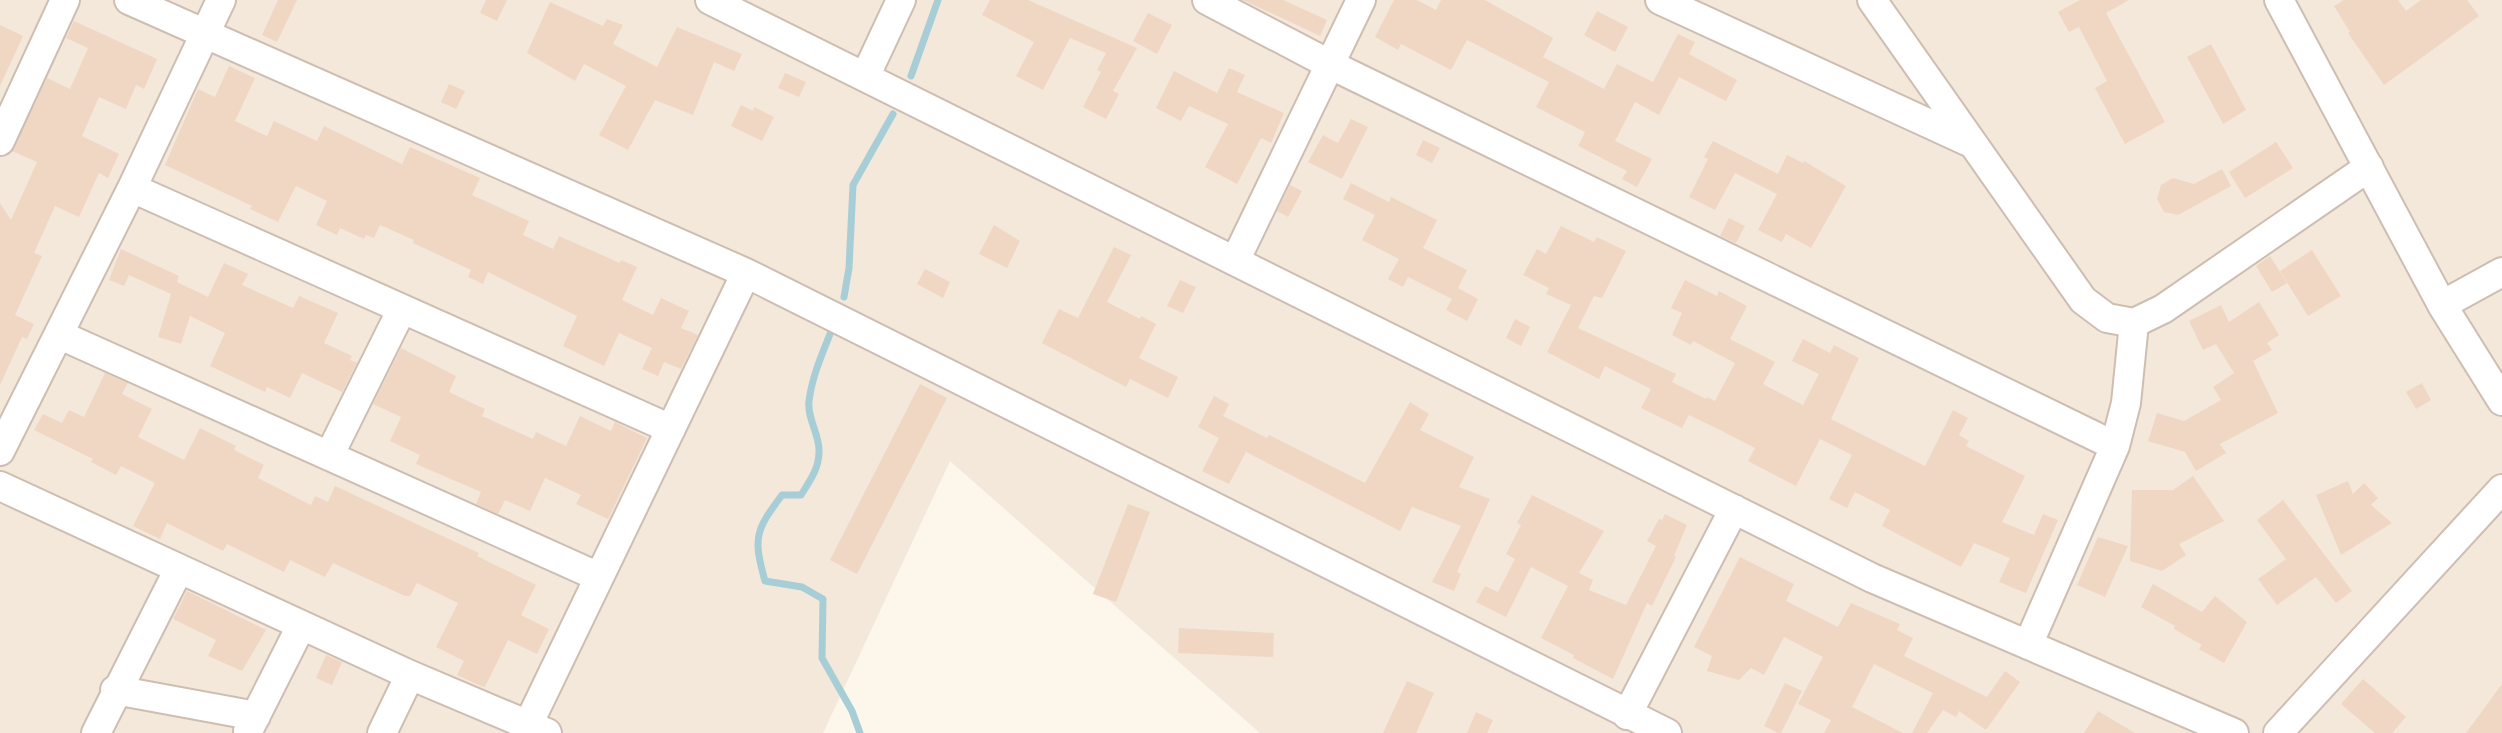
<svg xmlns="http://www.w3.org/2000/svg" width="2502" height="733" viewBox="0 0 2502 733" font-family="Inter,sans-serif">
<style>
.residential{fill:#f3e8da}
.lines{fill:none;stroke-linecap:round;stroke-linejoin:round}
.stream{stroke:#a7ced6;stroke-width:7}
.building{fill:#f0d7c4}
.minor-casing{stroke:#cebeb1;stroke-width:32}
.minor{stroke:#fff;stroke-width:28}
</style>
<rect width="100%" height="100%" fill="#fcf6eb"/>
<!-- residential -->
<path class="residential" d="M 0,0 L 2502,0 L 2502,733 L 1260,733 L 950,461 L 823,733 L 0,733 Z"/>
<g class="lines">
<!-- stream -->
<path class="stream" d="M 911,76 L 938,0
M 844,297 L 849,268 L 853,185 L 893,114
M 832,329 C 823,352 812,376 809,401 C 807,419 820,435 819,452 C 819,468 810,481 801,495 L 782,495 C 755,531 753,538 765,581 L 802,587 L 823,599 L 822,658 L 852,711 L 860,733"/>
</g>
<!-- building -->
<path class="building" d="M 278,0 L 297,0 L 277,42 L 262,35 Z
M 486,0 L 507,0 L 497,21 L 480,13 Z
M 990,0 L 1028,0 L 1137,48 L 1113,91 L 1119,94 L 1106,119 L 1083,107 L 1101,72 L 1097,70 L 1106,53 L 1070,38 L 1043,90 L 1016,76 L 1034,42 L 982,15 Z
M 1243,0 L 1283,0 L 1327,20 L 1320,36 Z
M 1394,0 L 1417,0 L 1436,10 L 1441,0 L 1485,0 L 1553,38 L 1543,57 L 1604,89 L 1617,64 L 1653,82 L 1678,34 L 1695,42 L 1689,54 L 1737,80 L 1726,101 L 1679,77 L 1659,115 L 1635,102 L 1615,141 L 1652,159 L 1637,187 L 1622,179 L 1627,171 L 1578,146 L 1585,132 L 1536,107 L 1549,82 L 1467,40 L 1451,70 L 1401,44 L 1398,50 L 1375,37 Z
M 2080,0 L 2129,0 L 2106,13 L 2165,122 L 2125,144 L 2095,88 L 2107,81 L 2079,27 L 2069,32 L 2058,12 Z
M 2344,0 L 2398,0 L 2406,11 L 2421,0 L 2467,0 L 2479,16 L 2384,85 L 2348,33 L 2350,32 L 2334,6 Z
M 550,2 L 603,26 L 607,19 L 623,25 L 613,44 L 657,67 L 677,27 L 742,54 L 734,71 L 714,62 L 693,115 L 655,100 L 628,150 L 599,135 L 626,86 L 584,64 L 575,81 L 527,53 Z
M 1597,11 L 1628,27 L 1615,52 L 1584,35 Z
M 1148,13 L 1172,25 L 1157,54 L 1133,41 Z
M 74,21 L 157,59 L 144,89 L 136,85 L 126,109 L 99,97 L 82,136 L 119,154 L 108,178 L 99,173 L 79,217 L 55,206 L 34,253 L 42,256 L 15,315 L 34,324 L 27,339 L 22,337 L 0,385 L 0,203 L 11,220 L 37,162 L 12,151 L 47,78 L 70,89 L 88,48 L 66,38 Z
M 0,25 L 23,36 L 0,86 Z
M 2211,44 L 2246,110 L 2223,124 L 2187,57 Z
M 229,66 L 255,78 L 235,121 L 267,136 L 274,121 L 317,141 L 324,126 L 402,164 L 410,147 L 480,178 L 472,195 L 529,221 L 523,235 L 553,249 L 559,236 L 620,263 L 621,260 L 637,267 L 622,300 L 653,315 L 661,298 L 689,311 L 681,328 L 698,335 L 681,369 L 664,362 L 658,376 L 642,369 L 652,348 L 619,333 L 604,366 L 563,346 L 577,316 L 488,272 L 483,284 L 468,277 L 471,270 L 413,243 L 414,240 L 380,225 L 374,238 L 366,235 L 364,239 L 340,228 L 337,235 L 316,225 L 327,201 L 296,186 L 278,222 L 250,209 L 252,206 L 165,165 L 198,89 L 215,97 Z
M 1229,68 L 1245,75 L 1237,92 L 1284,113 L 1271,143 L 1261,138 L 1237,184 L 1205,167 L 1228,124 L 1189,106 L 1181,121 L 1156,108 L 1174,71 L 1217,93 Z
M 785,73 L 806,82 L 799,97 L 778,88 Z
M 449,84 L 465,91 L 456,109 L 441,102 Z
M 741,105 L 753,111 L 754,107 L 774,117 L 762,141 L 731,126 Z
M 1351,119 L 1368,127 L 1342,179 L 1308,162 L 1323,135 L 1338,143 Z
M 1423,140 L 1440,148 L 1432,163 L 1416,155 Z
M 1713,141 L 1778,174 L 1787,155 L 1803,163 L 1804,161 L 1846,186 L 1811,248 L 1786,234 L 1782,242 L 1758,230 L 1777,194 L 1735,173 L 1715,210 L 1689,197 L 1708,159 L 1704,157 Z
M 2276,142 L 2293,168 L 2245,198 L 2229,172 Z
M 2222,169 L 2231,186 L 2178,215 L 2164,212 L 2157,199 L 2161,185 L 2173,178 L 2194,184 Z
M 1351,183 L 1389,202 L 1391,197 L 1437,220 L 1423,248 L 1467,270 L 1458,288 L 1478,299 L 1467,321 L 1446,310 L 1452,299 L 1408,277 L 1403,287 L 1388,279 L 1399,259 L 1362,240 L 1375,215 L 1343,199 Z
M 1290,185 L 1302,191 L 1288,217 L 1277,211 Z
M 1729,218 L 1745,226 L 1736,243 L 1720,236 Z
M 994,225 L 1020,241 L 1007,268 L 979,254 Z
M 1561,226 L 1594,242 L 1597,237 L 1626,251 L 1602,298 L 1594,296 L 1578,328 L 1676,374 L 1672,382 L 1706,399 L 1707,397 L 1715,401 L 1735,363 L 1693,341 L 1691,345 L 1672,335 L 1682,313 L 1671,308 L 1685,280 L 1717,296 L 1719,291 L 1747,306 L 1730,339 L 1775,362 L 1763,384 L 1803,405 L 1819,374 L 1792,361 L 1803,339 L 1830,353 L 1834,345 L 1859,358 L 1831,419 L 1925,466 L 1953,410 L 1968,418 L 1959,435 L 1969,441 L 1966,446 L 2025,476 L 2002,522 L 2034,535 L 2043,514 L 2058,520 L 2026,593 L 1999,582 L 2010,558 L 1974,543 L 1961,567 L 1882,526 L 1890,510 L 1855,492 L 1847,508 L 1829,499 L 1852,455 L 1820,439 L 1796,486 L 1748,461 L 1755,448 L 1718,429 L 1689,415 L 1682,428 L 1641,408 L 1651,389 L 1605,366 L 1599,379 L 1547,352 L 1571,305 L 1546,294 L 1549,288 L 1523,275 L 1537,249 L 1546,254 Z
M 1114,247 L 1131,255 L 1107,302 L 1140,319 L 1141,316 L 1156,324 L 1139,358 L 1178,377 L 1168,398 L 1130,379 L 1126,387 L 1042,343 L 1059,309 L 1078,318 Z
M 121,249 L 179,276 L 177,282 L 208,297 L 224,263 L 248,274 L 242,285 L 293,308 L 299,296 L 338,313 L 324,343 L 352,356 L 350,360 L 357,363 L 342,392 L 302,373 L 290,398 L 267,387 L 265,392 L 210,366 L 225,333 L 190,316 L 181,344 L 158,337 L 172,291 L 171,294 L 129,275 L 124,286 L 109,280 Z
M 2312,250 L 2341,296 L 2308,316 L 2280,271 Z
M 2270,256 L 2287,283 L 2272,292 L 2256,266 Z
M 925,269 L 950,282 L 943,298 L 917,284 Z
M 1180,280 L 1196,287 L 1183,313 L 1167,306 Z
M 2259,302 L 2279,335 L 2267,343 L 2272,350 L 2253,361 L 2278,413 L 2220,444 L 2226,453 L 2196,471 L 2185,452 L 2148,441 L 2157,413 L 2184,421 L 2221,400 L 2213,387 L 2234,373 L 2216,344 L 2203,350 L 2189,321 L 2221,305 L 2229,322 Z
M 1515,319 L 1530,327 L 1521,346 L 1506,338 Z
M 401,348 L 456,376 L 449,392 L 485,409 L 482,416 L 533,439 L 536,432 L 566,446 L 580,416 L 611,431 L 615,422 L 647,438 L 608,519 L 576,504 L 581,495 L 545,478 L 530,511 L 505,500 L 498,514 L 476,504 L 481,492 L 416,464 L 420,455 L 390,441 L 401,417 L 373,404 Z
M 105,373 L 128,383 L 122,394 L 152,409 L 138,437 L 184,460 L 200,428 L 236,446 L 234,450 L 264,465 L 258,478 L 311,505 L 315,496 L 328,502 L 335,486 L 479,553 L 477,556 L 536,585 L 521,615 L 549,629 L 537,654 L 508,640 L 485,687 L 481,686 L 457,675 L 464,661 L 436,647 L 458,603 L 417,583 L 410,596 L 405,596 L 333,563 L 325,577 L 290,560 L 284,572 L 227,544 L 223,551 L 167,523 L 160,539 L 133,526 L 155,483 L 121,466 L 116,475 L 91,462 L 93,459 L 34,430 L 43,414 L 62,423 L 69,410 L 84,417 Z
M 2422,383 L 2431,400 L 2416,409 L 2406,392 Z
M 920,384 L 947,398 L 857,574 L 830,560 Z
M 1214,396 L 1229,404 L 1223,416 L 1267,438 L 1269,435 L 1365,483 L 1410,402 L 1429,414 L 1420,430 L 1474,457 L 1459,487 L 1490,499 L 1457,572 L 1461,574 L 1454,591 L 1432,582 L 1461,526 L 1412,507 L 1400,531 L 1246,452 L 1229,484 L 1202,471 L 1219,438 L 1198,427 Z
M 2193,476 L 2224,521 L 2179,544 L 2186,555 L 2162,571 L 2130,561 L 2132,490 L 2173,490 Z
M 2348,481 L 2353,494 L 2364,483 L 2378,498 L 2371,505 L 2392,523 L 2341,555 L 2316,495 Z
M 1532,495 L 1604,531 L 1579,573 L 1593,580 L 1589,590 L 1626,605 L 1656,546 L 1647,541 L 1659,519 L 1662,520 L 1665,514 L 1687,525 L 1674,556 L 1676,557 L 1652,606 L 1647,603 L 1613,679 L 1573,658 L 1574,655 L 1541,638 L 1568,586 L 1531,567 L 1506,617 L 1476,602 L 1485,586 L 1498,592 L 1515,559 L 1506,554 L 1521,525 L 1517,523 Z
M 2283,500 L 2352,591 L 2336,603 L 2316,577 L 2277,605 L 2258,579 L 2286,559 L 2257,520 Z
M 1128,504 L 1150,512 L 1116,602 L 1093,594 Z
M 2098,537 L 2128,546 L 2105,597 L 2077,585 Z
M 1740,557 L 1794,584 L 1786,601 L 1838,627 L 1851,603 L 1900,624 L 1897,630 L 1913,638 L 1904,656 L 1987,697 L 2005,671 L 2020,682 L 1986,730 L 1959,711 L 1956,717 L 1943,710 L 1927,733 L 1912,733 L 1933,693 L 1874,664 L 1852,707 L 1903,733 L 1824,733 L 1831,720 L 1798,704 L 1823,657 L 1784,637 L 1764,675 L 1751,668 L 1739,680 L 1707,671 L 1712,656 L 1694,647 Z
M 2153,584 L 2202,612 L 2215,596 L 2247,622 L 2224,663 L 2199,649 L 2202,645 L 2174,629 L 2175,626 L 2141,607 Z
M 187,591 L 266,630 L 242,671 L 208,656 L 216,640 L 173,619 Z
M 1179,628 L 1274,633 L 1273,657 L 1178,653 Z
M 326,655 L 342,662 L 332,685 L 316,678 Z
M 2363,679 L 2406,717 L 2392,733 L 2375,733 L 2341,704 Z
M 1407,681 L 1434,693 L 1416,733 L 1383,733 Z
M 1785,683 L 1802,691 L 1781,733 L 1778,733 L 1764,726 Z
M 2502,684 L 2502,733 L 2466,733 Z
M 2098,711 L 2135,733 L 2084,733 Z
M 1476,712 L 1493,720 L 1487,733 L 1467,733 Z"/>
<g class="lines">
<defs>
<path id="minor" d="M 129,0 L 746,273 L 1667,733
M 710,0 L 1872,578 L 2234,733
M 1207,0 L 1329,64 L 2115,446
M 1660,0 L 1969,142
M 1872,0 L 2083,300 L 2107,318 L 2134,323
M 2279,0 L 2442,305 L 2502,401
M 865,77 L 901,0
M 0,141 L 65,0
M 132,188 L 671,429
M 1235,261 L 1361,0
M 2442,305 L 2502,272
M 60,335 L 599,577
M 0,451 L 132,188 L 221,0
M 329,456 L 402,309
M 0,486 L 410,675 L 547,733
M 2028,645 L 2115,446 L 2126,403 L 2134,323 L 2163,309 L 2369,167
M 115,690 L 256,716
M 1627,715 L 1734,509
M 248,731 L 301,626
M 96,733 L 179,569
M 382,733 L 410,675
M 524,733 L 746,273
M 2278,733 L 2502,489"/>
</defs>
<!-- minor casing -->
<use href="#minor" class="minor-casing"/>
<!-- minor -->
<use href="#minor" class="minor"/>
</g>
</svg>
